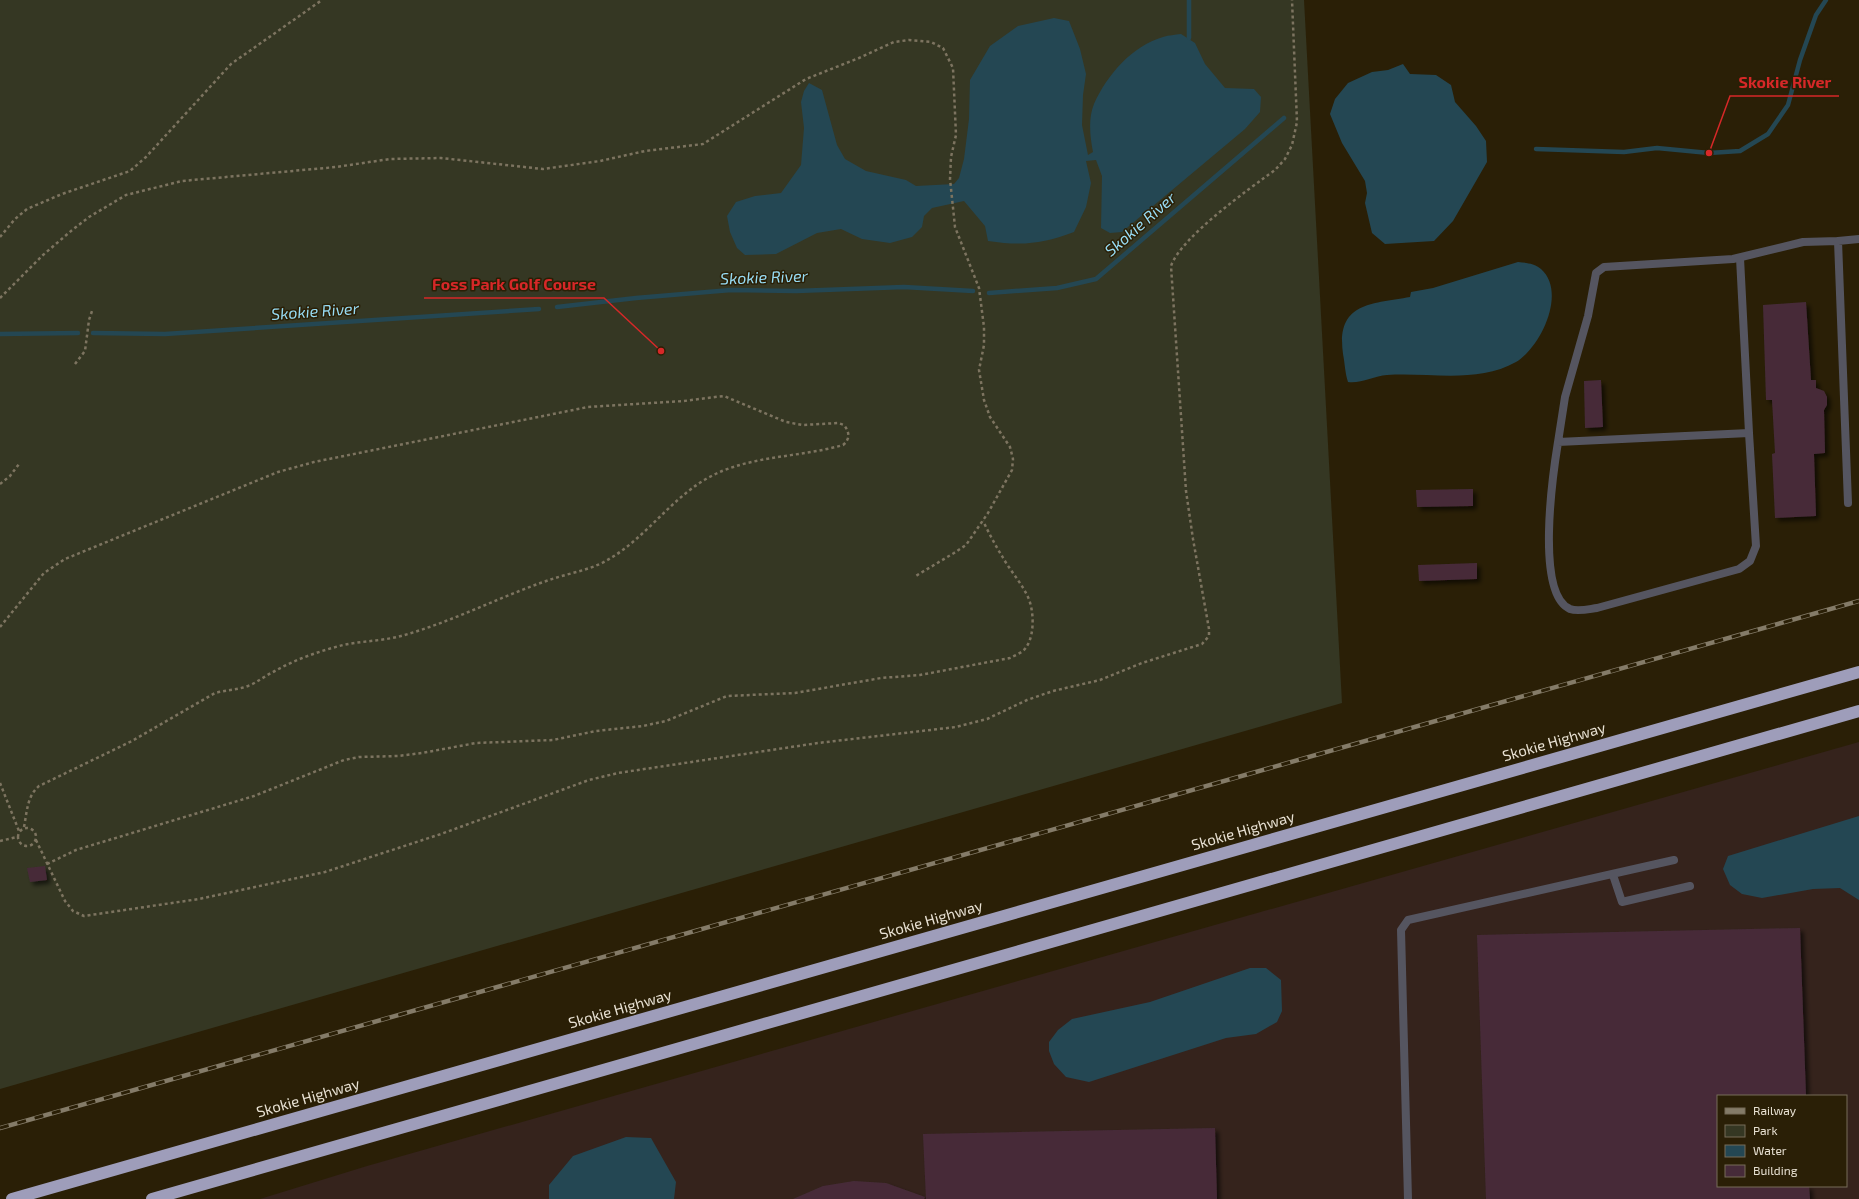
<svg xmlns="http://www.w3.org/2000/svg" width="1859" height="1199" viewBox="0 0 1859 1199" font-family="'Exo 2',sans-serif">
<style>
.industrial{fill:#35231c;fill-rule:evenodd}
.green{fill:#353723}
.water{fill:#244753}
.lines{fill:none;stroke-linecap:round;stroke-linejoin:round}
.stream{stroke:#244753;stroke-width:4.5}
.building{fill:#462b39;filter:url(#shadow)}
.path{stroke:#7d7460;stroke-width:2.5;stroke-dasharray:3 3;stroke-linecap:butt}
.lane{stroke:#555560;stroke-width:8}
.highway{stroke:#9e9dba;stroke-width:12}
.rail-casing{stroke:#847b68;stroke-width:4.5}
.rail{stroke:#2a1f06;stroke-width:3;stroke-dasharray:9;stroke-linecap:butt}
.labels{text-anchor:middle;stroke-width:3;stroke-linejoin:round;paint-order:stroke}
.street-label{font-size:15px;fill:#e8e1d3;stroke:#2a1f06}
.water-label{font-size:16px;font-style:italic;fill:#97dbf3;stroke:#2a1f06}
.leader{fill:none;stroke:#d62828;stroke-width:1.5}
.callout-dot{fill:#d62828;stroke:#2a1f06;stroke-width:1.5}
.callout-label{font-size:16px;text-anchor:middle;font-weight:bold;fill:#d62828;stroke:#2a1f06;stroke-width:3;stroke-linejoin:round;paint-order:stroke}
</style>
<defs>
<filter id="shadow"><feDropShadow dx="3.5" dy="3.5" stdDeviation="2" flood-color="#0009"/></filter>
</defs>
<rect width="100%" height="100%" fill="#2a1f06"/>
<!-- industrial -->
<path class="industrial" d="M 1859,742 L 1859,1199 L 260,1199 L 367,1166 ZM 1718,1096 L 1846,1096 L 1846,1186 L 1718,1186 Z"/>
<!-- green -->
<path class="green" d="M 0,0 L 1304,0 L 1342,703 L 0,1089 Z"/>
<!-- water -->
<path class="water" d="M 1054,18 L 1069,21 L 1080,49 L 1086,74 L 1083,95 L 1082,125 L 1088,155 L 1093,152 C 1090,137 1088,118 1094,104 C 1107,75 1132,46 1163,37 C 1169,35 1175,35 1181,34 L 1195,43 L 1205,64 L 1225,88 L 1254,89 L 1261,97 L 1260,112 L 1245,129 L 1122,232 L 1110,233 L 1101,228 L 1102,176 L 1096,160 L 1086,161 L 1091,183 L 1086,207 L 1074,232 C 1042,244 1022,246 988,241 L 985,226 L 964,201 L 932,208 L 924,216 L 922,227 L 912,237 L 890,243 L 862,239 L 841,229 L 817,233 L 776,254 L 745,255 L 737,248 L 730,232 L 727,216 L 736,202 L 755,196 L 781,193 L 801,165 L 804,128 L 801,102 L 804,91 L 809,83 L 822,90 L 837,145 L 845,159 L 866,171 L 906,180 L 916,186 L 954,184 L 959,178 L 964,159 L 969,119 L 970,80 L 990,46 L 1018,26 Z
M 1403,64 L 1410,74 L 1436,75 L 1451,85 L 1455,102 L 1476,126 L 1486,141 L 1487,162 L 1453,221 L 1434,241 L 1385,244 L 1372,233 L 1365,203 L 1367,193 L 1365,181 L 1342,143 L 1330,114 L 1335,99 L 1348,83 L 1372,72 L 1388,70 Z
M 1518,262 C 1527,263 1534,263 1541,269 C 1567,292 1541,347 1516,362 C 1477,384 1429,372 1387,375 C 1374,376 1360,384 1348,382 C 1345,373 1345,364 1343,354 C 1336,303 1370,304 1410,297 L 1411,292 L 1433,288 Z
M 1859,816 L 1859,900 L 1840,888 L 1813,889 L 1762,898 L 1742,894 L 1730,885 L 1723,869 L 1728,856 Z
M 1250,968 L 1266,968 L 1281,980 L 1282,1011 L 1277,1022 L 1256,1034 L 1226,1038 L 1089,1082 L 1066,1077 L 1054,1064 L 1049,1051 L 1049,1042 L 1058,1030 L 1072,1019 L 1150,1002 Z
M 626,1137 L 651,1138 L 676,1182 L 674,1199 L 549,1199 L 549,1185 L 573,1156 Z"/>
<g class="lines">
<!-- stream -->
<path class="stream" d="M 1189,38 L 1189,0
M 1536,149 L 1624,152 L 1657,148 L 1709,153 L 1740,151 L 1768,134 L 1788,105 L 1800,60 L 1816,15 L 1826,0
M 989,293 L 1057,288 L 1096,279 L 1284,118
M 557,307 L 636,298 L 731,290 L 796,291 L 904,287 L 973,291
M 93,333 L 165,334 L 539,309
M 0,334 L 78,333"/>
</g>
<!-- building -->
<path class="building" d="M 1806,302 L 1811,380 L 1816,380 L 1816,388 L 1824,391 L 1827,397 L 1827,405 L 1824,410 L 1825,453 L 1814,454 L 1816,516 L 1775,518 L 1772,454 L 1775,453 L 1772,400 L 1766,400 L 1763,305 Z
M 1601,380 L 1603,427 L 1585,428 L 1584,381 Z
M 1473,489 L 1473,506 L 1417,507 L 1416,490 Z
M 1477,563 L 1477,579 L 1419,581 L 1418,565 Z
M 45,866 L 47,880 L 30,882 L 27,868 Z
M 1800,928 L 1806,1096 L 1718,1096 L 1718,1186 L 1809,1186 L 1810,1199 L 1486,1199 L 1477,935 Z
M 1215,1128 L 1217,1199 L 926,1199 L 923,1134 Z
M 854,1181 L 886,1183 L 925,1197 L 924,1199 L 793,1199 L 823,1186 Z"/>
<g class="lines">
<!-- path -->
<path class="path" d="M 0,237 L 15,219 L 27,209 L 62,194 L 130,171 L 146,157 L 231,64 L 322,0
M 0,298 L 43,255 L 71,231 L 89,217 L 126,195 L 182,181 L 336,167 L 390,159 L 441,158 L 543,169 L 600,161 L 645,151 L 703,144 L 806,79 L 859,58 L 894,42 L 909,40 L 931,42 L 943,48 L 953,68 L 956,135 L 951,157 L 950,179 L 955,227 L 979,288 L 984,327 L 984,345 L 979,370 L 984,400 L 990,417 L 1010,447 L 1013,459 L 1012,470 L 988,513 L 966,545 L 954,553 L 914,577
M 75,364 L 85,351 L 89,320 L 92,311
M 0,484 L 10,476 L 19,464
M 0,627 L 44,573 L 65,559 L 278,472 L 314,462 L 588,407 L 684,401 L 715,397 L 724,396 L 731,399 L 786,422 L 803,425 L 838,423 L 844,425 C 850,433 850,439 843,445 C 798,458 747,455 706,479 C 667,502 643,542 602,563 C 585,571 566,574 549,580 C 499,597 452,622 401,636 C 382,641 362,641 343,645 C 320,651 296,659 275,671 C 266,675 258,682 248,686 C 237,690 226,690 215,693 L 132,741 L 39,786 C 27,796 27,812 24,827
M 0,783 L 19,831
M18 837a9 9 0 1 1 18 0a9 9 0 1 1-18 0Z
M 36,840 L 65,901 L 73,911 L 84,916 L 199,899 L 325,872 L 441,834 L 589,780 L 618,773 L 818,743 L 956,727 L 987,719 L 1027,700 L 1053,691 L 1100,680 L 1142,663 L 1202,644 L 1209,636 L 1209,629 L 1193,539 L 1186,491 L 1171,266 C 1181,237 1249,189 1275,170 L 1285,159 L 1292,145 L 1297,122 L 1292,0
M 0,841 L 17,837
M 47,864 L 76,850 L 254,796 L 344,760 L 359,757 L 398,756 L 422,753 L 476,743 L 553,740 L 596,731 L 643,726 L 666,721 L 727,696 L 795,693 L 881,678 L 920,675 L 1010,658 C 1016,655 1024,652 1027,646 C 1035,633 1034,608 1027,595 C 1020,581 1009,569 1002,556 C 995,545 989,533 983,521"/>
<!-- lane -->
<path class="lane" d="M 1740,258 L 1749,433 L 1558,442 L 1565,397 L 1588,316 L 1596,273 L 1604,267 L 1733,259 L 1803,242 L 1838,241
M 1558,442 C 1553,473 1535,594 1570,609 C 1578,612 1589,609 1597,608 L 1739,569 L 1750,561 L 1756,546 L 1749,433
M 1848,503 L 1838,241 L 1859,239
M 1613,875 L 1622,902 L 1690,886
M 1408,1199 L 1401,930 L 1408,920 L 1674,860"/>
<!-- highway -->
<path class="highway" d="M 12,1199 L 1859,672
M 152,1199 L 1859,711"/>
<defs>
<path id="rail" d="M 0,1128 L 1859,601"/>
</defs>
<!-- rail casing -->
<use href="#rail" class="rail-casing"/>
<!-- rail -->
<use href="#rail" class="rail"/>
</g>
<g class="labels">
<!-- street labels -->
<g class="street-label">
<text transform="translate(1554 742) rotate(-16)" y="5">Skokie Highway</text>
<text transform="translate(1243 831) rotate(-16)" y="5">Skokie Highway</text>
<text transform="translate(931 920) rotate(-16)" y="5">Skokie Highway</text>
<text transform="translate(620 1009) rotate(-16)" y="5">Skokie Highway</text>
<text transform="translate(308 1098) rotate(-16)" y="5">Skokie Highway</text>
</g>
<!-- water labels -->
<g class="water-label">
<text transform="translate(1140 224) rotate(-41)" y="6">Skokie River</text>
<text transform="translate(764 277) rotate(-2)" y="6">Skokie River</text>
<text transform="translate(315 311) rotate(-4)" y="6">Skokie River</text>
</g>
</g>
<!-- callouts -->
<path class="leader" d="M1709 153L1730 96H1839M661 351L604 298H424"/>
<g class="callout-dot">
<circle cx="1709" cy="153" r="4"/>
<circle cx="661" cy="351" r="4"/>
</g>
<g class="callout-label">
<text x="1785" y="88">Skokie River</text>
<text x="514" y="290">Foss Park Golf Course</text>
</g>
<!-- legend -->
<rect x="1717" y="1095" width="130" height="92" fill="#2a1f06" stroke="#766d58"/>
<rect x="1725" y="1108" width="20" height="6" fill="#847b68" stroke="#766d58"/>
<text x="1753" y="1115" font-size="12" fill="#e8e1d3">Railway</text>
<rect x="1725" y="1125" width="20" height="12" fill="#353723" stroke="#766d58"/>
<text x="1753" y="1135" font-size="12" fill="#e8e1d3">Park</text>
<rect x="1725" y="1145" width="20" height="12" fill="#244753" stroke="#766d58"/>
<text x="1753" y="1155" font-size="12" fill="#e8e1d3">Water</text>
<rect x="1725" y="1165" width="20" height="12" fill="#462b39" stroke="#766d58"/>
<text x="1753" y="1175" font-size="12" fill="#e8e1d3">Building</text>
</svg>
